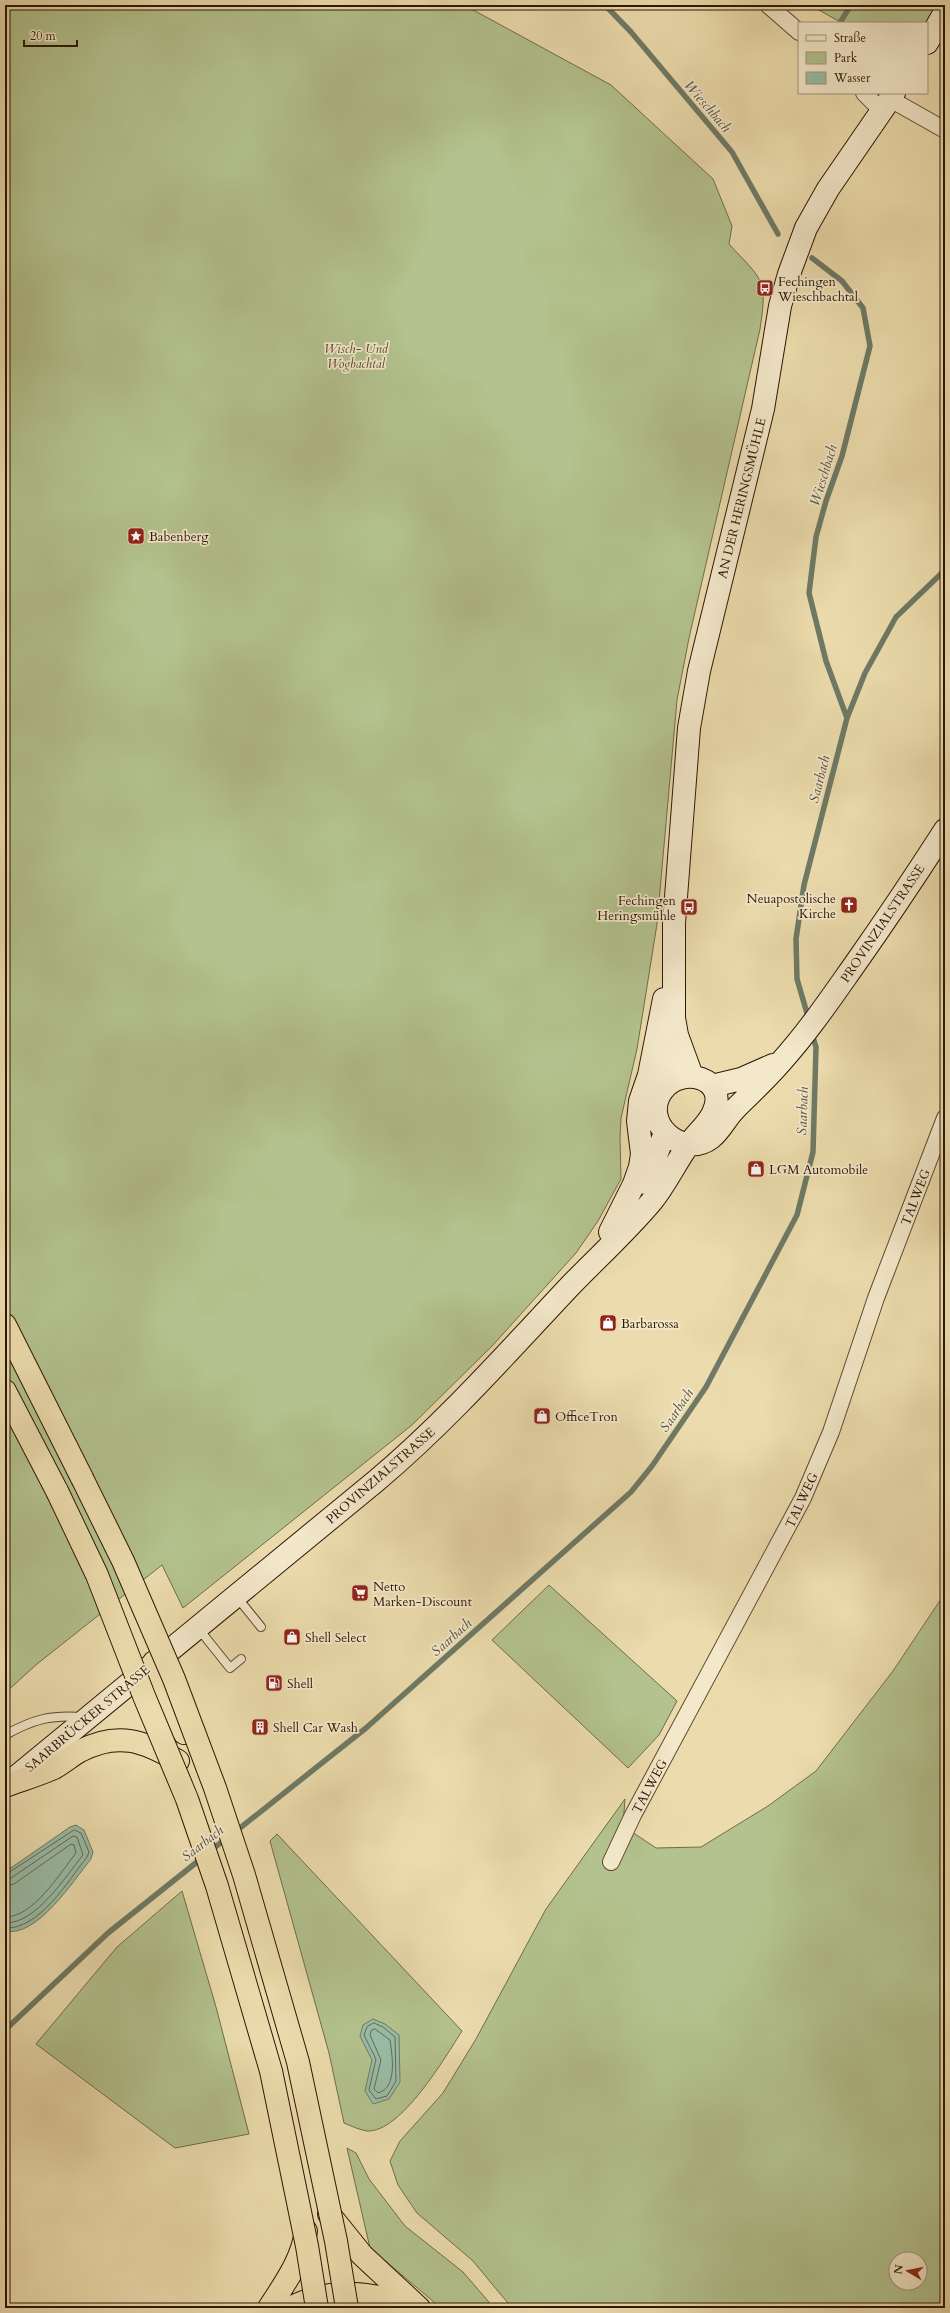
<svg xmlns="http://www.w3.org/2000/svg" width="950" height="2313" viewBox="0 0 950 2313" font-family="Cardo,serif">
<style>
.green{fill:#b3c28e;stroke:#706c4a;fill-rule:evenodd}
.water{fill:#99bca6;stroke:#6e7a66}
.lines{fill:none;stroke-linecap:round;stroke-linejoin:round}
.shore{stroke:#636956;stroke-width:1}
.stream{stroke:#6e7a66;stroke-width:5.5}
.lane-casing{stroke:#5d482f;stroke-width:10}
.street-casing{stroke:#5d482f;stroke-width:18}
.secondary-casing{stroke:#2d1605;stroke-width:24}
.highway-casing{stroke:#2d1605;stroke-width:24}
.lane{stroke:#f3e8ca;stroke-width:8}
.street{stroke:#f3e8ca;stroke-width:16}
.secondary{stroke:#f3e8ca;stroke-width:22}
.highway{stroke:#ecdcad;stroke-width:22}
.highway-bridge-casing{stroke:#2d1605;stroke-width:24;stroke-linecap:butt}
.highway-bridge{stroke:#ecdcad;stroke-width:22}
.labels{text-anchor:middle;stroke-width:3.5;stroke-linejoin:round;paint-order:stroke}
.poi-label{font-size:13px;fill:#2d1605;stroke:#f3e8ca;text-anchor:start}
.park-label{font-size:13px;font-style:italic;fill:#554a2e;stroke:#f3e8ca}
.street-label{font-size:13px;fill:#2d1605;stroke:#f3e8ca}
.water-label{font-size:14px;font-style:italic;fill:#53503d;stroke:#f3e8ca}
</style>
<rect width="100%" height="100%" fill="#ecdcad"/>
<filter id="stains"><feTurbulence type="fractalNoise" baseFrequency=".005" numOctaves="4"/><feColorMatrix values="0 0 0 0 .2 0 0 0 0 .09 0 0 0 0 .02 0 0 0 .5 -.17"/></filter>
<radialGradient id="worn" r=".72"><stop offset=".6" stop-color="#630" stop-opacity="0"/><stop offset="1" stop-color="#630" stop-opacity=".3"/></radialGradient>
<!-- green -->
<path class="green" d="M 5,5 L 464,5 L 611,85 L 713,179 L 732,226 L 729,244 C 762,280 768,278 760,329 L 689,638 L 677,700 L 657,924 L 637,1049 L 621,1118 L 620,1137 L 621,1179 L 598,1221 L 576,1253 L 493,1345 L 412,1425 L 183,1608 L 162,1565 L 37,1664 L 5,1693 Z
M 810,5 L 945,5 L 927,23 L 842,23 Z
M 549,1585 L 677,1701 L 659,1735 L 628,1768 L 492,1640 Z
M 945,1593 L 945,2308 L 512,2308 L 473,2261 L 417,2213 L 398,2185 L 390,2161 L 400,2141 L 443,2093 L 476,2039 L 546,1909 L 625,1799 L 623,1826 L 656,1848 L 701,1847 L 768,1806 L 816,1771 L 893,1671 ZM 896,2259 L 920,2259 L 920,2283 L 896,2283 Z
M 277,1834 L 462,2031 C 446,2056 401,2133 367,2131 C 360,2130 351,2126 344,2123 L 329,2053 L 270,1841 Z
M 182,1891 L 216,2007 L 249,2134 L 175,2148 L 36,2044 L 117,1947 Z
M 347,2148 L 356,2153 L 369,2179 L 405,2226 L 463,2272 L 494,2308 L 441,2308 L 370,2248 Z"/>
<!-- water -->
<path class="water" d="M 76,1825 L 84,1830 L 93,1852 L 91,1859 C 73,1881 37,1938 5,1931 L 5,1872 L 70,1827 Z
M 373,2019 L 385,2024 L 399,2035 L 400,2082 L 389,2099 L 373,2104 L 365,2091 L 372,2060 L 360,2036 L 363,2025 Z"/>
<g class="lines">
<!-- shore -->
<path class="shore" d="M 5,1875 L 74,1830 L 81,1833 L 89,1852 L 87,1857 C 68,1881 39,1930 5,1928
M 5,1880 L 11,1878 L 73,1836 L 77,1837 L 83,1855 C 65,1877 36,1924 5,1923
M 5,1886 L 14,1884 L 71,1844 L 74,1845 L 76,1853 C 60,1873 33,1918 5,1917
M 374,2023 L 383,2027 L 395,2037 L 396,2081 L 387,2096 L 376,2099 L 369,2090 L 376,2059 L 364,2035 L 367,2027 Z
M 375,2029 L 390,2040 C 392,2055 398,2088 378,2093 L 374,2089 L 381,2060 L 370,2035 L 371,2031 Z"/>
<!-- stream -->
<path class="stream" d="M 605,5 L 631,32 L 732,152 L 778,234
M 841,21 L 851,5
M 812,258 L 842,281 L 863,308 L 870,346 L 842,456 L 826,501 L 816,537 L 809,593 L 826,661 L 847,718
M 809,1020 L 797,979 L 796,939 L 804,885 L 847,718 L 865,673 L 896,617 L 945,570
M 235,1832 L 366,1728 L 631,1492 L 652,1466 L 706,1387 L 797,1215 L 813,1152 L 816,1047 L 812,1034
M 210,1851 L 227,1838
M 5,2030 L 108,1933 L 202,1858"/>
<defs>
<path id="lane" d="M 236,1596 L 261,1627
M 198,1628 L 230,1668 L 241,1659
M 5,1735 C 34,1719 50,1715 82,1717"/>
<path id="street" d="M 768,5 L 799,32
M 864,93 L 882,111
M 890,99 L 945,130
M 611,1862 L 633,1815 L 803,1498 L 831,1432 L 876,1298 L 945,1118"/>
<path id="secondary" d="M 927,43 L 945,12
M 663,1031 L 669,1084
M 692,1076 L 677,1035 L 674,1018 L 674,923 L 689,728 L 699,671 L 763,409 L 780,306 L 789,274 L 806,228 L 828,189 L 894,93
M 712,1086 L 741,1079 L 773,1065
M 645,1183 L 665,1133
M 610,1232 L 634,1184 L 640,1167 L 642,1154 L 638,1121 L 640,1101 L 649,1075 L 664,999
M 6,1785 L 376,1481 C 446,1422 507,1353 570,1286 C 597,1258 627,1231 652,1201 C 665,1185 675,1164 687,1147 C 695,1134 707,1126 713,1113 C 730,1078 681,1064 662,1091 C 640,1122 682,1160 711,1138 C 721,1130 726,1118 735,1109 C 750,1094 766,1079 780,1063 C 808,1032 831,998 855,964 C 886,920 916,875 945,830"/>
<path id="highway" d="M 5,1325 L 82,1478
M 5,1391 L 57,1491
M 154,1662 L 184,1733
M 5,1786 C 21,1780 39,1775 54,1768 C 63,1763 71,1756 80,1751 C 118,1731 144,1741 178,1761
M 329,2214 L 362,2255 L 419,2308
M 269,2308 C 285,2283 302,2260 306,2231
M 290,2308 C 329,2288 371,2290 411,2308"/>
</defs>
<!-- lane casing -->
<use href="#lane" class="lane-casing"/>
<!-- street casing -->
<use href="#street" class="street-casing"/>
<!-- secondary casing -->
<use href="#secondary" class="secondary-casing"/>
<!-- highway casing -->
<use href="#highway" class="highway-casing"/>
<!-- lane -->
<use href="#lane" class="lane"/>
<!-- street -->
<use href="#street" class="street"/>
<!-- secondary -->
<use href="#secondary" class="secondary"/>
<!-- highway -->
<use href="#highway" class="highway"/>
<defs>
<path id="highway-bridge" d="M 82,1478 L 123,1561 L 174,1679 L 215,1788 L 244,1875 L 298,2062 L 336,2241 L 347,2308
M 57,1491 L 97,1575 L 144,1696 L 187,1799 L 217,1886 L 271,2071 L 307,2246 L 317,2308"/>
</defs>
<!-- highway-bridge casing -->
<use href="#highway-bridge" class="highway-bridge-casing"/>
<!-- highway-bridge -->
<use href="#highway-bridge" class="highway-bridge"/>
</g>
<!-- icons -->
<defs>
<symbol id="bus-square" viewBox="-11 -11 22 22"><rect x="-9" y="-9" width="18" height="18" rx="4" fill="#8f2418" stroke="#f3e8ca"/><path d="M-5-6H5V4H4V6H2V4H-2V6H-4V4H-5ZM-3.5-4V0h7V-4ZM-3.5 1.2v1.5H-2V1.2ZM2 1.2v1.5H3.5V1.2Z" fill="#fff"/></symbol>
<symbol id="sight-square" viewBox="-11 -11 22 22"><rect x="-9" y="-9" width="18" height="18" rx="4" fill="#8f2418" stroke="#f3e8ca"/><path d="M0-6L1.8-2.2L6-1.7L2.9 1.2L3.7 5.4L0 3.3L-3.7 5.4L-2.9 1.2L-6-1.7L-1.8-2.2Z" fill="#fff"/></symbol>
<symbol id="church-square" viewBox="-11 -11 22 22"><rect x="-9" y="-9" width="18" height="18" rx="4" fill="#8f2418" stroke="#f3e8ca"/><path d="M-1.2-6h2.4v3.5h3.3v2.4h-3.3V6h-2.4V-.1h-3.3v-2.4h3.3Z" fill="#fff"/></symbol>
<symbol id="shop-square" viewBox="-11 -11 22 22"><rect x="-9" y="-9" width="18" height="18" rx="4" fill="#8f2418" stroke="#f3e8ca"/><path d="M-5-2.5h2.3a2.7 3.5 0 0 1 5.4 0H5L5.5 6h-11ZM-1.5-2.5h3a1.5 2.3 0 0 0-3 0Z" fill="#fff"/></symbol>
<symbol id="supermarket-square" viewBox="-11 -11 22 22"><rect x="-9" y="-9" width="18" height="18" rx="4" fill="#8f2418" stroke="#f3e8ca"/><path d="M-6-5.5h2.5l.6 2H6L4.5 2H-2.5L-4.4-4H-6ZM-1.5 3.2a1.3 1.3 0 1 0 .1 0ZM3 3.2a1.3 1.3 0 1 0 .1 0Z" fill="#fff"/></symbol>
<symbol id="fuel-square" viewBox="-11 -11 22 22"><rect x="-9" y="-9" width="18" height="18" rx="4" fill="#8f2418" stroke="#f3e8ca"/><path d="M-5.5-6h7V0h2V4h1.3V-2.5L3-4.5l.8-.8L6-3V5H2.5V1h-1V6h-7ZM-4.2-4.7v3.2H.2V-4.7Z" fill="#fff"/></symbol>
<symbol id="building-square" viewBox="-11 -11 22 22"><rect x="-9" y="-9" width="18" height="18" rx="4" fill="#8f2418" stroke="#f3e8ca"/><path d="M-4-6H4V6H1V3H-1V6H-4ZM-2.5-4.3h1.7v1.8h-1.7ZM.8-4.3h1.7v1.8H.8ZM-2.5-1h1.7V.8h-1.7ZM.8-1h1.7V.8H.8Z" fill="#fff"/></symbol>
</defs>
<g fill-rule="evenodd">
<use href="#bus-square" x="755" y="278" width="20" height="20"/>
<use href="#sight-square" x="126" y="526" width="20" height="20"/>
<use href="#church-square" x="839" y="895" width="20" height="20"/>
<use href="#bus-square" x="679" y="897" width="20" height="20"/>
<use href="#shop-square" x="746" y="1159" width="20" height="20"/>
<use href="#shop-square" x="598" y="1313" width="20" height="20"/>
<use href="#shop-square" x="532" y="1406" width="20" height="20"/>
<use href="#supermarket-square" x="350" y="1583" width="20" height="20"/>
<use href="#shop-square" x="282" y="1627" width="20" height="20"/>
<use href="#fuel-square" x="264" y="1673" width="20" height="20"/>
<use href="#building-square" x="250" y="1717" width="20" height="20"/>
</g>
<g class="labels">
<!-- poi labels -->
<g class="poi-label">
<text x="778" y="286">Fechingen<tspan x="778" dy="15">Wieschbachtal</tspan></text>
<text x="149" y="541">Babenberg</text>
<text x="836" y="903" text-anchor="end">Neuapostolische<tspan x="836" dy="15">Kirche</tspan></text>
<text x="676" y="905" text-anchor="end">Fechingen<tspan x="676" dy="15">Heringsmühle</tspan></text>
<text x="769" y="1174">LGM Automobile</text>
<text x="621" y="1328">Barbarossa</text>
<text x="555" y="1421">OfficeTron</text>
<text x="373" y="1591">Netto<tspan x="373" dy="15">Marken-Discount</tspan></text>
<text x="305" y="1642">Shell Select</text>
<text x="287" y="1688">Shell</text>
<text x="273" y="1732">Shell Car Wash</text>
</g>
<!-- park labels -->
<g class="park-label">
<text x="356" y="353">Wisch- Und<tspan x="356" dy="15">Wogbachtal</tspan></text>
</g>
<!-- street labels -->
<g class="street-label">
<text transform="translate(741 498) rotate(-76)" y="5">AN DER HERINGSMÜHLE</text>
<text transform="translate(882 923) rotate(-56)" y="5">PROVINZIALSTRASSE</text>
<text transform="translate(915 1197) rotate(-69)" y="5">TALWEG</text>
<text transform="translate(380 1475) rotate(-41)" y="5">PROVINZIALSTRASSE</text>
<text transform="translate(801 1500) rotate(-65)" y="5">TALWEG</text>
<text transform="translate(87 1718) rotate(-40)" y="5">SAARBRÜCKER STRASSE</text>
<text transform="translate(649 1786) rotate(-62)" y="5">TALWEG</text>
</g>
<!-- water labels -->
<g class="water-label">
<text transform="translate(708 106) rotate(49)" y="5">Wieschbach</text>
<text transform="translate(823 475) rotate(-73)" y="5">Wieschbach</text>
<text transform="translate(819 779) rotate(-76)" y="5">Saarbach</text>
<text transform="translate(802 1111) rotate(-88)" y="5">Saarbach</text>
<text transform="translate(676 1410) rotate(-56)" y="5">Saarbach</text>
<text transform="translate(451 1637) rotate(-42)" y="5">Saarbach</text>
<text transform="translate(202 1843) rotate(-38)" y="5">Saarbach</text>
</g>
</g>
<!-- margin -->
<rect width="950" height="2313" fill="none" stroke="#ecdcad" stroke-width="20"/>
<rect x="6" y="6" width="938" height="2301" fill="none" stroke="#2d1605" stroke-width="2"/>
<rect x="10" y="10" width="930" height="2293" fill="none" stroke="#2d1605"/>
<!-- legend -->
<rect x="798" y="22" width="130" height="72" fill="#f3e8ca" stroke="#a4947b"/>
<rect x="806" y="35" width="20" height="6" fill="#f3e8ca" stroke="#a4947b"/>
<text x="834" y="42" font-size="12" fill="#2d1605">Straße</text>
<rect x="806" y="52" width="20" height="12" fill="#b3c28e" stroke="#a4947b"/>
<text x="834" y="62" font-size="12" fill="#2d1605">Park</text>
<rect x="806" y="72" width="20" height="12" fill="#99bca6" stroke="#a4947b"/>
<text x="834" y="82" font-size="12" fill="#2d1605">Wasser</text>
<!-- north arrow -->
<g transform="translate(908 2271) rotate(280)"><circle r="19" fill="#f3e8ca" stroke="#a4947b"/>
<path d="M0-3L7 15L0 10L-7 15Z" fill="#8f2418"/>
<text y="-6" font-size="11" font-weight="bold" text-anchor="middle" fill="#2d1605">N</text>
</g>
<!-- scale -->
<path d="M24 40v6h53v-6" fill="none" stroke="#2d1605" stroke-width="2"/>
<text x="30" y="40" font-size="12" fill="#2d1605" stroke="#f3e8ca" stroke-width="3" paint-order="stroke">20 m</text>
<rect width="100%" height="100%" filter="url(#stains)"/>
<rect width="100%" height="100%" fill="url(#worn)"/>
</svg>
